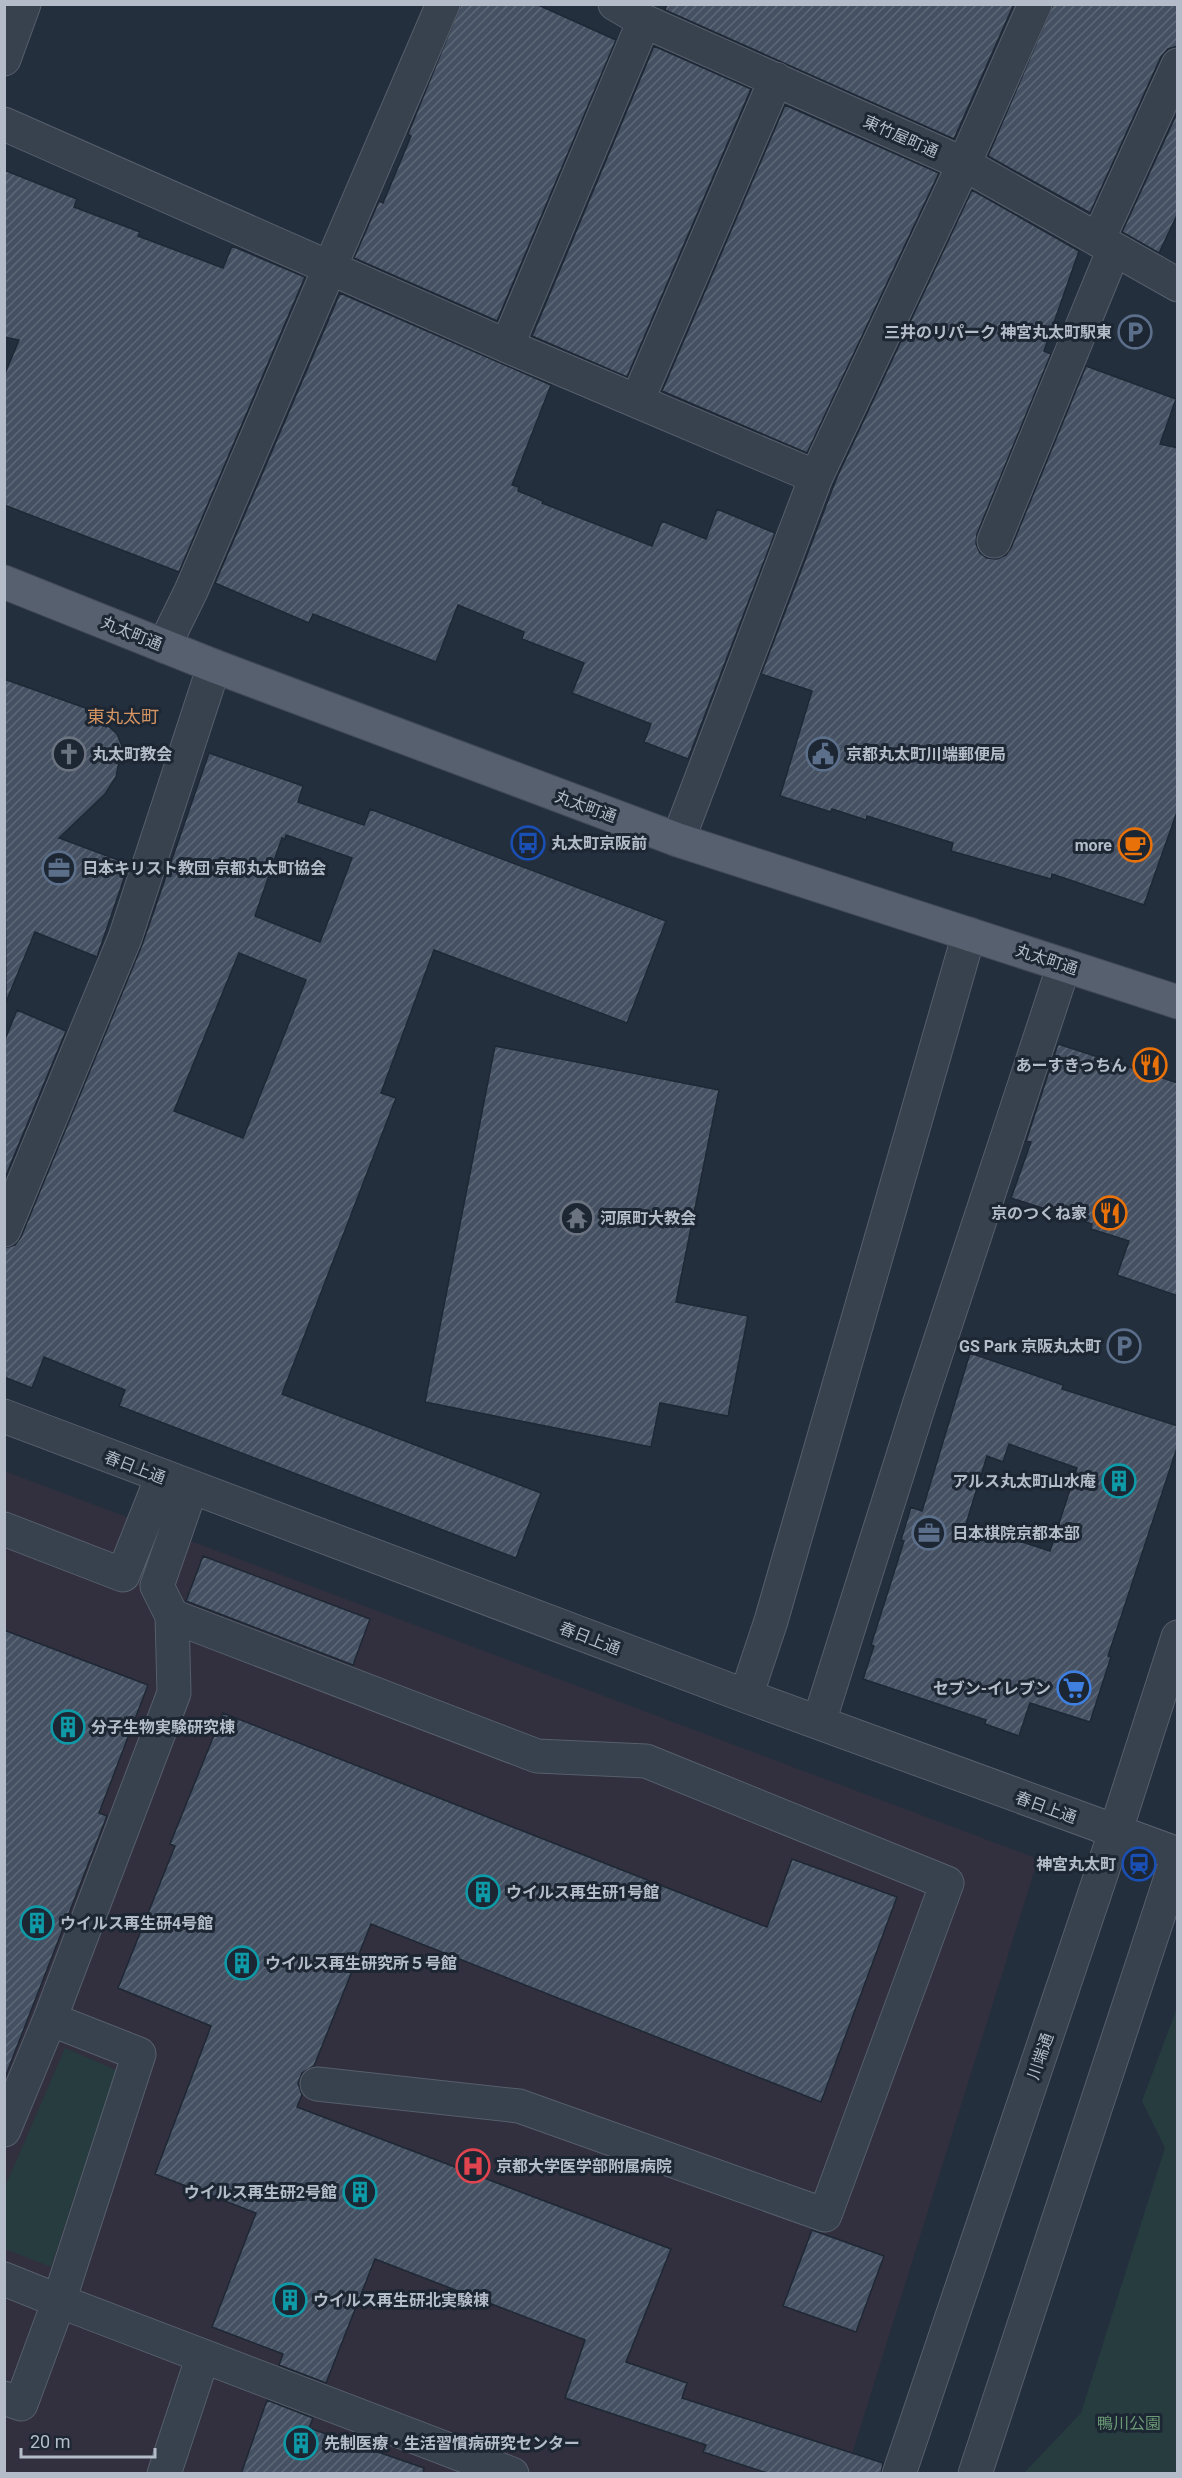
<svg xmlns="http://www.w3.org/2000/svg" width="1182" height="2478" viewBox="0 0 1182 2478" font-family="Roboto,'Noto Sans JP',sans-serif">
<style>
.medical{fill:#32303f}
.green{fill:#263c3f}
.building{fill:url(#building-hatch);stroke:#1f2835;stroke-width:1.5;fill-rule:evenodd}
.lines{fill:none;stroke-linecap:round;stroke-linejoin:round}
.minor-casing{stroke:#565f6c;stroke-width:35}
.major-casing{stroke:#414a57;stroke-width:35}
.minor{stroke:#38414e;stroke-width:33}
.major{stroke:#56606e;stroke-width:33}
.labels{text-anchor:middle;stroke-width:6;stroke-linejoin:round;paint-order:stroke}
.street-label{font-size:16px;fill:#b4bcc9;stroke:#1d2633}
.poi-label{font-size:16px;font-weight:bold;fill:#b4bcc9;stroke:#1d2633;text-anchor:start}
.park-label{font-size:16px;fill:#6b9a76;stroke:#1d2633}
.neighbourhood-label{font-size:18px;fill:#d59563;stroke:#1d2633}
</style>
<defs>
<pattern id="building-hatch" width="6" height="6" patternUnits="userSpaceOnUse" patternTransform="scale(1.5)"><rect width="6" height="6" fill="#455162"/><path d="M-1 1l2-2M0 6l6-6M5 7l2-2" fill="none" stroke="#5d6877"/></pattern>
</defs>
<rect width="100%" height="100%" fill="#242f3e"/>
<!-- medical -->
<path class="medical" d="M 4,1471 L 1038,1859 L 846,2473 L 5,2473 Z"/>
<!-- green -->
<path class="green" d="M 1177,2008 L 1177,2473 L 1024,2473 L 1081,2413 L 1165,2148 L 1142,2101 Z
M 65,2048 L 116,2070 L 51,2267 L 5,2249 L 5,2187 Z"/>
<!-- building -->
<path class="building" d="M 461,4 L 536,4 L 616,40 L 497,321 L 354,258 L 379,201 L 383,203 L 411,136 L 408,134 Z
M 667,4 L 1014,4 L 954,139 L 665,10 Z
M 1053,4 L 1178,4 L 1178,46 L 1168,49 L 1161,57 L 1090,213 L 988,156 Z
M 654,46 L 751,89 L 627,377 L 532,336 Z
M 785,105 L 939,173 L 807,453 L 662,391 Z
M 1178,111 L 1178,213 L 1159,253 L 1122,232 Z
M 4,170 L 77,199 L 74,207 L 140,232 L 138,236 L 223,268 L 232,246 L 305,277 L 179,572 L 4,505 L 4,376 L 19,340 L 4,337 Z
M 972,190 L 1079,251 L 1044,351 L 1051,354 L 977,534 L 976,544 L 980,553 L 987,558 L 997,559 L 1006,555 L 1011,548 L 1086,366 L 1176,399 L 1160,444 L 1178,448 L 1178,809 L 1144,905 L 1052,874 L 1051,879 L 951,851 L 953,843 L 867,816 L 866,820 L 832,809 L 831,812 L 780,796 L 812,691 L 761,674 L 837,477 Z
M 340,293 L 551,385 L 512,485 L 519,487 L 518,491 L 543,501 L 542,503 L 652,546 L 662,521 L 706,539 L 717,509 L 775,533 L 688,759 L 644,742 L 651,724 L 572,693 L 584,663 L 522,639 L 524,632 L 458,605 L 436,662 L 313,614 L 309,623 L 215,583 Z
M 4,679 L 91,710 L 117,734 L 122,746 L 116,777 L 105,794 L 59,838 L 129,864 L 97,957 L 35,932 L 6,1002 Z
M 209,753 L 303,786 L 298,802 L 364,825 L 370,809 L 666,921 L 627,1023 L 434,950 L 381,1093 L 396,1098 L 282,1394 L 541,1493 L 516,1558 L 119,1406 L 125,1390 L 44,1357 L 32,1388 L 4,1377 L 4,1248 L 15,1245 L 21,1237 L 142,945 ZM 286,835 L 352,858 L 320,942 L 255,916 L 282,838 L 285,839 ZM 239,953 L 306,980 L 243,1138 L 174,1111 Z
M 17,1010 L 66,1031 L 4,1180 L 4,1042 Z
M 1058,1044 L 1178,1083 L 1178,1296 L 1117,1275 L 1129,1241 L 1091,1229 L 1092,1224 L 1011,1198 L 1031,1142 L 1026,1141 Z
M 495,1046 L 719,1090 L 676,1302 L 748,1316 L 728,1416 L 660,1403 L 651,1447 L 425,1402 Z
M 970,1353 L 1063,1385 L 1062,1389 L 1178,1426 L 1178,1445 L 1108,1656 L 1111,1657 L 1090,1722 L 1030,1703 L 1019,1736 L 985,1724 L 986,1720 L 863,1679 L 874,1646 L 871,1645 L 904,1541 L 901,1540 L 911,1507 L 922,1511 ZM 1009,1444 L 1077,1468 L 1050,1551 L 966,1524 L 987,1456 L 1003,1462 Z
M 203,1556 L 370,1619 L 353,1665 L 186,1601 Z
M 4,1630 L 148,1685 L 99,1813 L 107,1816 L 4,2080 Z
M 223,1713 L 767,1927 L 792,1859 L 897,1897 L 821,2102 L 371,1924 L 314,2066 L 302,2073 L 298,2083 L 302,2095 L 297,2107 L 671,2249 L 626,2362 L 687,2383 L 682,2398 L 883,2463 L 881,2474 L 770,2474 L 703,2452 L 706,2445 L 565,2398 L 585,2340 L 375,2259 L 326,2383 L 279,2365 L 283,2354 L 212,2327 L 256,2213 L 155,2174 L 211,2026 L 118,1988 L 175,1846 L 170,1844 Z
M 812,2230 L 884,2256 L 856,2332 L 783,2306 Z
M 267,2400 L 313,2418 L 309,2428 L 424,2468 L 423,2474 L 241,2474 Z"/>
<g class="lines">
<defs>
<path id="minor" d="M 615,4 L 644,21 L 964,164 L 1178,285
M 4,59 L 24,4
M 4,124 L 507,346 L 816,477
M 1098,240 L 1178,65
M 507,346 L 644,21
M 637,401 L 776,79
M 994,541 L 1114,249
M 164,646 L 191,591 L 443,4
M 678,840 L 816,477 L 964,164 L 1035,4
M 4,1230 L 125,938 L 214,666
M 4,1416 L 746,1696 L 1178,1854
M 4,1529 L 123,1575 L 162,1477
M 172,1616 L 157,1586 L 191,1488
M 746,1696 L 771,1621 L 969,934
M 819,1722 L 919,1405 L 1064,965
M 4,2130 L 50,2019
M 4,2279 L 59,2301 L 139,2054 L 50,2019 L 174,1693 L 172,1616 L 537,1756 L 646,1761 L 947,1883 L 825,2215 L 519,2106 L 317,2084
M 4,2398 L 21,2404 L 59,2301 L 512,2474
M 164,2474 L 203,2356
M 899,2474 L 1115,1833 L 1178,1637
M 975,2474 L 1178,1856"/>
<path id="major" d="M 4,582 L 214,666 L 678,840 L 1178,1002"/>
</defs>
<!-- minor casing -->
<use href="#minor" class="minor-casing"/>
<!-- major casing -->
<use href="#major" class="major-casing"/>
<!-- minor -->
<use href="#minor" class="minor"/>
<!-- major -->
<use href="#major" class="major"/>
</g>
<!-- icons -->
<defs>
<symbol id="parking-ring" viewBox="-11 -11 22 22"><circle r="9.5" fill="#1d2633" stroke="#5c6f8a" stroke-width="1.5"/><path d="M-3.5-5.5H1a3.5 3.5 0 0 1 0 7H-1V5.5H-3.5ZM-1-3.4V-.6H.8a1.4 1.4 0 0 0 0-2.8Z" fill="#5c6f8a"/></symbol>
<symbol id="church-ring" viewBox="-11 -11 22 22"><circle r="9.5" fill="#1d2633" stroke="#6b7280" stroke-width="1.5"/><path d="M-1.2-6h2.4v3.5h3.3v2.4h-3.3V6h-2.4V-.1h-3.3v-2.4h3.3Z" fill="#6b7280"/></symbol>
<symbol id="civic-ring" viewBox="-11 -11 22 22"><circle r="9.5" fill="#1d2633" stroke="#5c6f8a" stroke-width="1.5"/><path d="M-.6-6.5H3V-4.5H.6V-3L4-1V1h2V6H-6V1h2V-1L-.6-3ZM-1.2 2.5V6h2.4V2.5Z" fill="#5c6f8a"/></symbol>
<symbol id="bus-ring" viewBox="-11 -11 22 22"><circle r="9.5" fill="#1d2633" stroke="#1a4fb4" stroke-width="1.5"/><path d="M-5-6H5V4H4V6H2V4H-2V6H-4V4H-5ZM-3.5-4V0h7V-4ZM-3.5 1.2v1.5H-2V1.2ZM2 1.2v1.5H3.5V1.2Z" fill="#1a4fb4"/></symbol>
<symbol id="cafe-ring" viewBox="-11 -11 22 22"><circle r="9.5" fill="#1d2633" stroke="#e8710a" stroke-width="1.5"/><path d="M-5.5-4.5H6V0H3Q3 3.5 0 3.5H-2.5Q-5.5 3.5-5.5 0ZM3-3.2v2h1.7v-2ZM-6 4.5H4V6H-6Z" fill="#e8710a"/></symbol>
<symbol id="office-ring" viewBox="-11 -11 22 22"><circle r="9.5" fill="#1d2633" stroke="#5c6f8a" stroke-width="1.5"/><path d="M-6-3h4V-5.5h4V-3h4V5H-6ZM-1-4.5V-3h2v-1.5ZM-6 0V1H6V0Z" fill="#5c6f8a"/></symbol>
<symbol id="restaurant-ring" viewBox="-11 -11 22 22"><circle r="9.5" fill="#1d2633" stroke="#e8710a" stroke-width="1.5"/><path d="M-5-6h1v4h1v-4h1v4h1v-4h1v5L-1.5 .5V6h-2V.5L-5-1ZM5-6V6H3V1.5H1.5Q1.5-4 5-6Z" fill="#e8710a"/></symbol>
<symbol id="temple-ring" viewBox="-11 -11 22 22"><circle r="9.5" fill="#1d2633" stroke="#6b7280" stroke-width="1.5"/><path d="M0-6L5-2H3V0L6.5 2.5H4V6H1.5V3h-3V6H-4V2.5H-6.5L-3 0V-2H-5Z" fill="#6b7280"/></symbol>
<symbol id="building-ring" viewBox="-11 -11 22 22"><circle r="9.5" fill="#1d2633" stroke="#0f9aa8" stroke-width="1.5"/><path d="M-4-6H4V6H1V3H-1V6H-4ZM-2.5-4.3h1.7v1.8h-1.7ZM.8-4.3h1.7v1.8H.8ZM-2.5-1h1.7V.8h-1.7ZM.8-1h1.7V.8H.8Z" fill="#0f9aa8"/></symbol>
<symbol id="supermarket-ring" viewBox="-11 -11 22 22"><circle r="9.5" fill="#1d2633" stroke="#3f7fe0" stroke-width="1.5"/><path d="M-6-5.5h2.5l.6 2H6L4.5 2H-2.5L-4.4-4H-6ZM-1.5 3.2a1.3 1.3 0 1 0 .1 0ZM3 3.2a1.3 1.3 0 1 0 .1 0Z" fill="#3f7fe0"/></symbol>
<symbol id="station-ring" viewBox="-11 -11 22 22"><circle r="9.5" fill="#1d2633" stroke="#1a4fb4" stroke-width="1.5"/><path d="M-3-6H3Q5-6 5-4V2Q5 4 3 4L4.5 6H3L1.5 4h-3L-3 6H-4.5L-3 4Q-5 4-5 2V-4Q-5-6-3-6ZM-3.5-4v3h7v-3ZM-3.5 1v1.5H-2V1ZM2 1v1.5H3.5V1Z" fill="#1a4fb4"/></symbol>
<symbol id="hospital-ring" viewBox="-11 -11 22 22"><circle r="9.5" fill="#1d2633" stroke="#e0444e" stroke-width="1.5"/><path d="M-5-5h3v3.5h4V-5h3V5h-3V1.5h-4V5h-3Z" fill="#e0444e"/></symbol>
</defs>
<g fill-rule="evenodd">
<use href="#parking-ring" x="1116" y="313" width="38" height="38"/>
<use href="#church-ring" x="50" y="735" width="38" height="38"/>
<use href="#civic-ring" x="804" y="735" width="38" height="38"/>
<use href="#bus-ring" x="509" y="824" width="38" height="38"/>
<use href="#cafe-ring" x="1116" y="826" width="38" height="38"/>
<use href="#office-ring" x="40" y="849" width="38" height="38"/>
<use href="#restaurant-ring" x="1131" y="1046" width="38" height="38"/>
<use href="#restaurant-ring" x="1091" y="1194" width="38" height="38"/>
<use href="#temple-ring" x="558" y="1199" width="38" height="38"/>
<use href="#parking-ring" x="1105" y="1327" width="38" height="38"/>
<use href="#building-ring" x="1100" y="1462" width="38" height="38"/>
<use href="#office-ring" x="910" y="1514" width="38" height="38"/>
<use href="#supermarket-ring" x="1055" y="1669" width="38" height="38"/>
<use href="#building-ring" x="49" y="1708" width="38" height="38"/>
<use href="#station-ring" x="1120" y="1845" width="38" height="38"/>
<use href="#building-ring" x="464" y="1873" width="38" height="38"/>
<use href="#building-ring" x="18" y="1904" width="38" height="38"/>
<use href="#building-ring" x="223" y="1944" width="38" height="38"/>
<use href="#hospital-ring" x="454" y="2147" width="38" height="38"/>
<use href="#building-ring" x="341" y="2173" width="38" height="38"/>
<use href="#building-ring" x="271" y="2281" width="38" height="38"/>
<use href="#building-ring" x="282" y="2424" width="38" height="38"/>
</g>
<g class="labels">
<!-- street labels -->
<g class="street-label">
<text transform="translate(901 136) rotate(24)" y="6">東竹屋町通</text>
<text transform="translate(132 633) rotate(22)" y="6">丸太町通</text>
<text transform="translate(586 806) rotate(20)" y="6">丸太町通</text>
<text transform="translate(1047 959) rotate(18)" y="6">丸太町通</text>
<text transform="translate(135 1467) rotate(21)" y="6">春日上通</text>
<text transform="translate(590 1638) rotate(21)" y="6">春日上通</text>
<text transform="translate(1046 1807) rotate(20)" y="6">春日上通</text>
<text transform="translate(1040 2056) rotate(-71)" y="6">川端通</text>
</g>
<!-- poi labels -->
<g class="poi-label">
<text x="1112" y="338" text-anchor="end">三井のリパーク 神宮丸太町駅東</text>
<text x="92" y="760">丸太町教会</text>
<text x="846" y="760">京都丸太町川端郵便局</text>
<text x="551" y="849">丸太町京阪前</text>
<text x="1112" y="851" text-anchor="end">more</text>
<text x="82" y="874">日本キリスト教団 京都丸太町協会</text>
<text x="1127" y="1071" text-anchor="end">あーすきっちん</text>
<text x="1087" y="1219" text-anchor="end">京のつくね家</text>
<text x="600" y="1224">河原町大教会</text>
<text x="1101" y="1352" text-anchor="end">GS Park 京阪丸太町</text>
<text x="1096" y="1487" text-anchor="end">アルス丸太町山水庵</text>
<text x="952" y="1539">日本棋院京都本部</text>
<text x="1051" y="1694" text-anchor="end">セブン-イレブン</text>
<text x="91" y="1733">分子生物実験研究棟</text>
<text x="1116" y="1870" text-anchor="end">神宮丸太町</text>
<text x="506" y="1898">ウイルス再生研1号館</text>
<text x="60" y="1929">ウイルス再生研4号館</text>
<text x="265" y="1969">ウイルス再生研究所５号館</text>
<text x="496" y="2172">京都大学医学部附属病院</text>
<text x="337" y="2198" text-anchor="end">ウイルス再生研2号館</text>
<text x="313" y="2306">ウイルス再生研北実験棟</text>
<text x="324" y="2449">先制医療・生活習慣病研究センター</text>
</g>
<!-- park labels -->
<g class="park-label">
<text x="1129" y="2429">鴨川公園</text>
</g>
<!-- neighbourhood labels -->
<g class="neighbourhood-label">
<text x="123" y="723">東丸太町</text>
</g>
</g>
<!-- border -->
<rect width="1182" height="2478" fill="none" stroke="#b4bcc9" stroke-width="12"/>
<!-- scale -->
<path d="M21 2448v9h134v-9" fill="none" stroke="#b4bcc9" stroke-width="3"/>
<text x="30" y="2448" font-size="18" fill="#b4bcc9" stroke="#1d2633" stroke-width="4.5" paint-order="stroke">20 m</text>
</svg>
